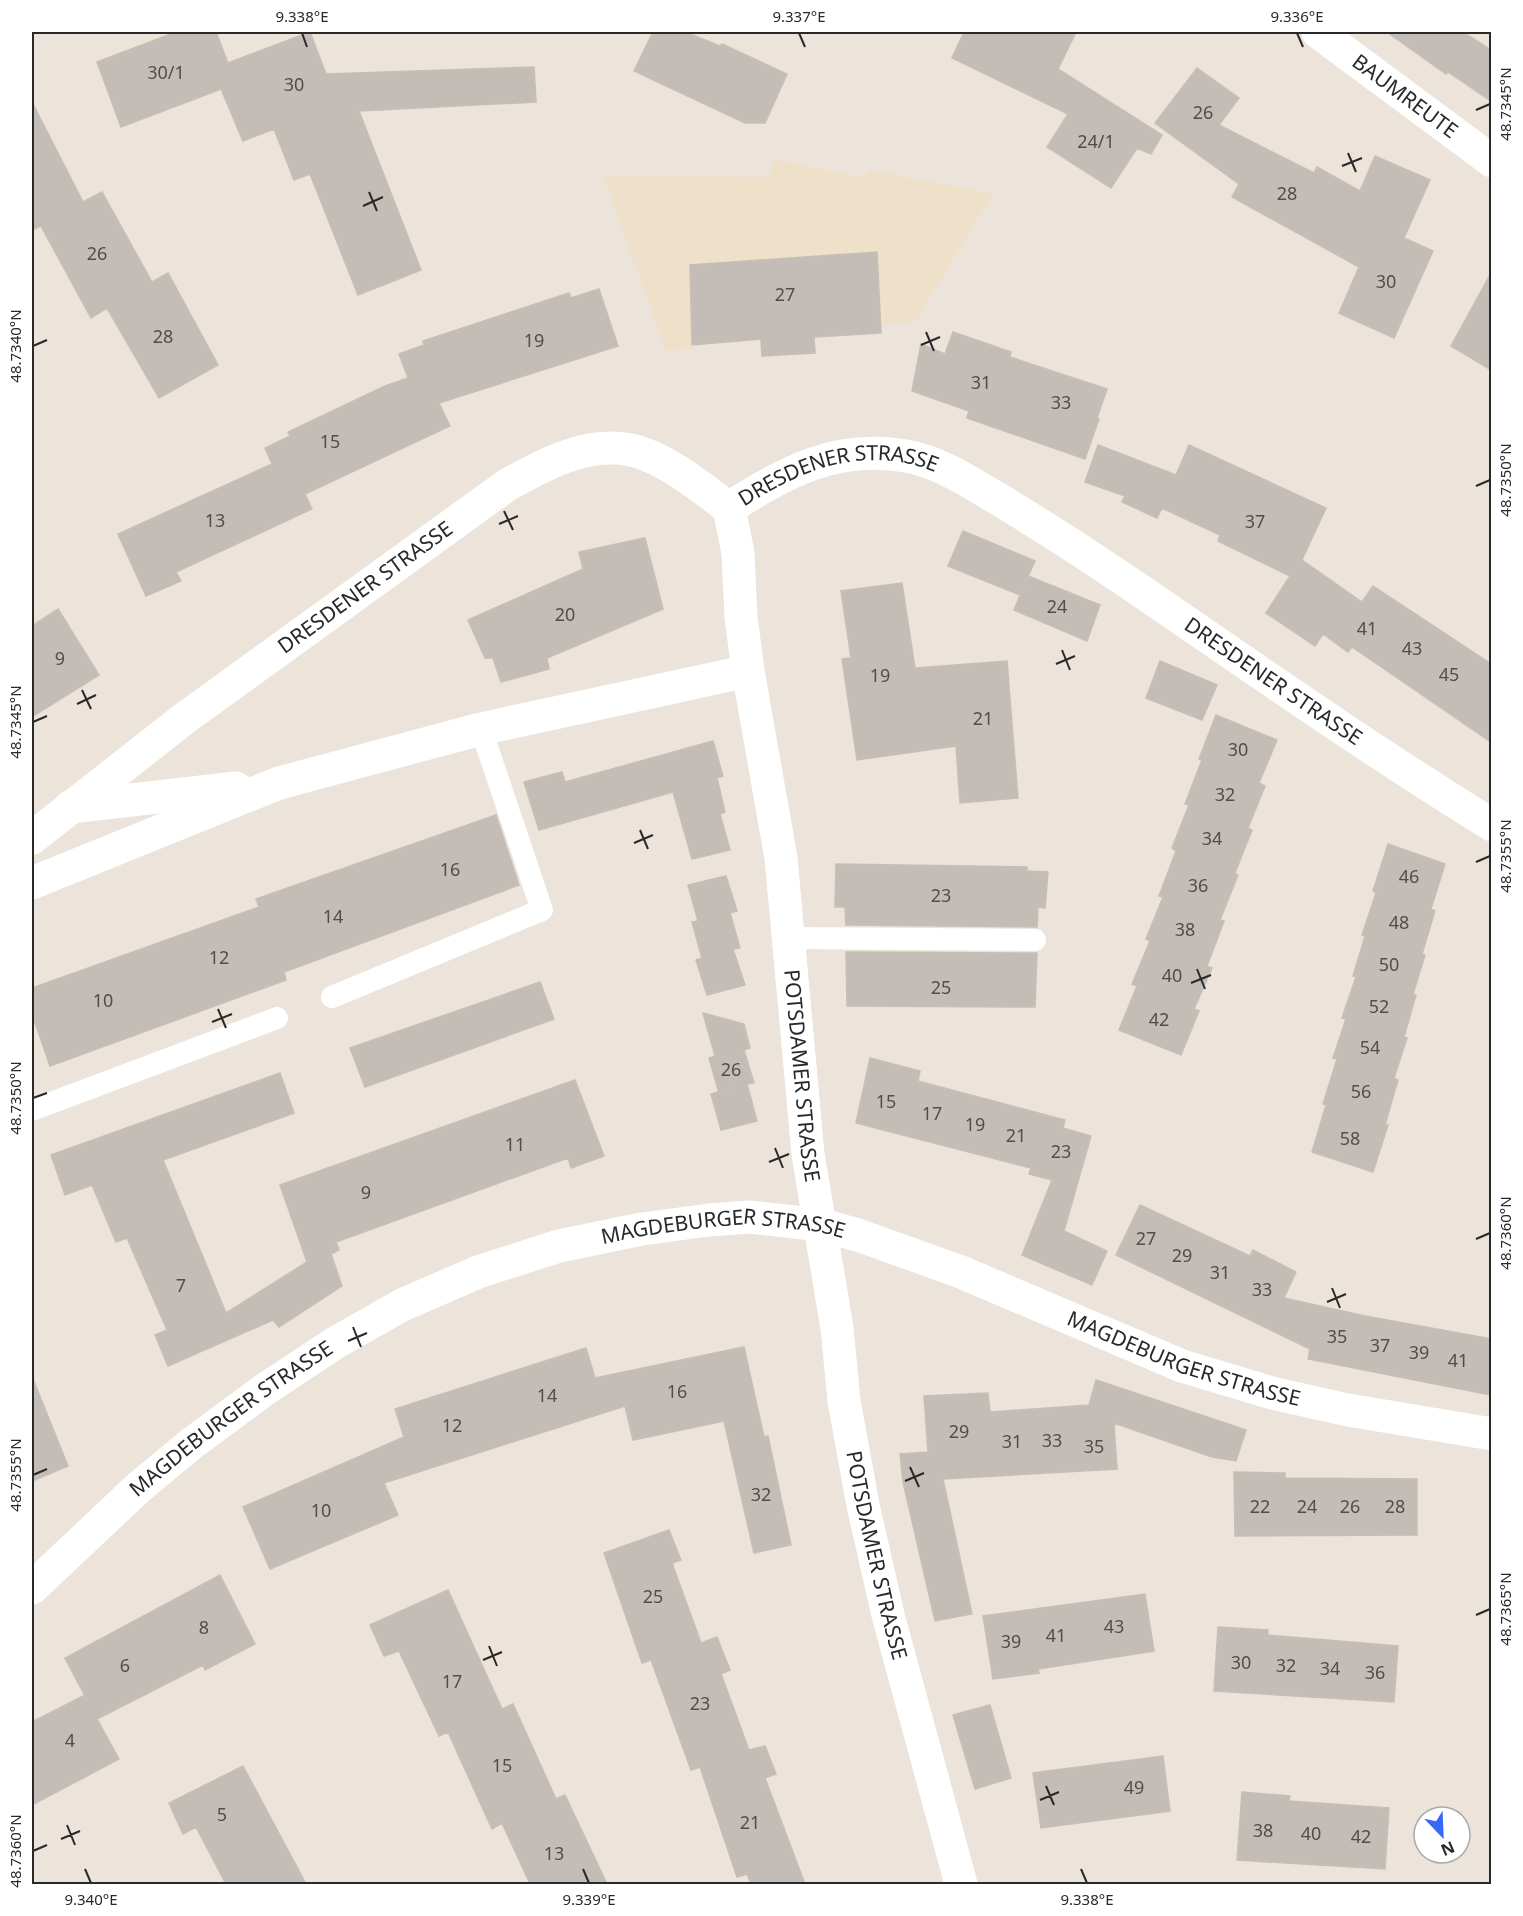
<svg xmlns="http://www.w3.org/2000/svg" width="1523" height="1916" viewBox="0 0 1523 1916" font-family="'Noto Sans',sans-serif">
<style>
.education{fill:#eee0c9}
.building{fill:#c4bdb7;stroke:#c7bfb4;stroke-width:1.5}
.lines{fill:none;stroke-linecap:round;stroke-linejoin:round}
.service{stroke:#fff;stroke-width:22}
.minor{stroke:#fff;stroke-width:33}
.ticks{fill:none;stroke:#292929;stroke-width:2}
.labels{text-anchor:middle;stroke-width:4.5;stroke-linejoin:round;paint-order:stroke}
.number-label{font-size:18px;fill:#504e4c}
.street-label{font-size:21px;fill:#292929;stroke:#fff}
.neatline{fill:none;stroke:#292929;stroke-width:2}
.ticks-label{font-size:15px;text-anchor:middle;fill:#292929}
</style>
<rect width="100%" height="100%" fill="#ece3da"/>
<!-- education -->
<path class="education" d="M 775,159 L 865,178 L 868,170 L 993,194 L 916,321 L 881,325 L 881,333 L 814,337 L 815,353 L 762,356 L 760,340 L 693,344 L 693,349 L 666,351 L 603,175 L 768,177 Z"/>
<!-- building -->
<path class="building" d="M 176,32 L 216,32 L 228,63 L 310,32 L 326,74 L 534,67 L 536,102 L 359,111 L 421,270 L 358,295 L 310,174 L 294,180 L 274,129 L 243,141 L 221,89 L 121,127 L 97,62 Z
M 653,32 L 685,32 L 720,46 L 722,44 L 787,74 L 765,123 L 745,123 L 634,71 Z
M 964,32 L 1076,32 L 1058,69 L 1162,135 L 1151,154 L 1137,148 L 1111,188 L 1047,147 L 1068,114 L 952,58 Z
M 1387,32 L 1463,32 L 1491,50 L 1491,101 L 1448,72 L 1446,74 Z
M 1197,68 L 1239,98 L 1219,125 L 1314,173 L 1317,167 L 1360,191 L 1375,156 L 1430,180 L 1404,238 L 1433,251 L 1394,338 L 1339,313 L 1359,267 L 1232,197 L 1239,184 L 1155,123 Z
M 32,102 L 83,202 L 102,192 L 152,282 L 168,273 L 218,365 L 159,398 L 107,308 L 91,318 L 41,226 L 32,230 Z
M 877,252 L 881,333 L 814,337 L 815,353 L 762,356 L 761,339 L 692,345 L 690,265 Z
M 1491,273 L 1491,370 L 1451,346 Z
M 599,289 L 618,346 L 439,403 L 450,426 L 305,494 L 312,509 L 176,572 L 181,581 L 146,596 L 118,534 L 272,464 L 265,448 L 290,436 L 288,432 L 385,386 L 408,378 L 399,354 L 424,345 L 423,341 L 569,293 L 571,298 Z
M 953,332 L 1011,352 L 1010,357 L 1107,389 L 1097,418 L 1099,419 L 1085,459 L 967,418 L 969,411 L 912,391 L 921,344 L 945,354 Z
M 1098,445 L 1176,475 L 1189,445 L 1326,508 L 1302,560 L 1362,602 L 1373,586 L 1491,664 L 1491,742 L 1352,647 L 1348,652 L 1323,634 L 1315,646 L 1266,613 L 1290,576 L 1218,541 L 1220,535 L 1162,508 L 1157,518 L 1122,502 L 1125,496 L 1085,482 Z
M 963,531 L 1035,561 L 1020,595 L 948,566 Z
M 645,538 L 663,609 L 547,658 L 549,669 L 501,682 L 493,658 L 485,658 L 468,620 L 583,569 L 579,552 Z
M 1028,576 L 1100,605 L 1087,641 L 1014,610 Z
M 902,583 L 915,668 L 1007,661 L 1018,798 L 960,803 L 956,746 L 857,760 L 842,659 L 851,658 L 841,591 Z
M 58,609 L 99,675 L 32,717 L 32,626 Z
M 1160,661 L 1217,685 L 1202,720 L 1146,698 Z
M 1216,715 L 1277,740 L 1259,783 L 1265,786 L 1248,828 L 1252,830 L 1235,873 L 1238,875 L 1220,920 L 1224,921 L 1207,966 L 1212,968 L 1194,1009 L 1199,1011 L 1181,1055 L 1119,1030 L 1137,986 L 1132,984 L 1150,941 L 1146,939 L 1163,897 L 1159,896 L 1176,851 L 1172,848 L 1189,805 L 1185,804 L 1202,760 L 1199,759 Z
M 713,741 L 723,776 L 717,778 L 725,812 L 720,814 L 730,850 L 692,859 L 673,792 L 539,830 L 524,782 L 562,772 L 565,782 Z
M 496,815 L 519,885 L 284,972 L 286,980 L 50,1066 L 32,1014 L 32,988 L 259,907 L 256,899 Z
M 1388,844 L 1445,864 L 1431,909 L 1435,911 L 1422,954 L 1425,955 L 1413,994 L 1416,995 L 1404,1037 L 1407,1038 L 1394,1078 L 1398,1080 L 1385,1125 L 1388,1125 L 1373,1172 L 1312,1152 L 1326,1105 L 1323,1104 L 1337,1059 L 1333,1058 L 1346,1019 L 1342,1018 L 1356,977 L 1353,976 L 1365,936 L 1362,935 L 1376,893 L 1373,891 Z
M 836,864 L 1027,867 L 1027,871 L 1048,872 L 1045,908 L 1038,907 L 1037,927 L 846,925 L 845,907 L 835,907 Z
M 726,876 L 737,911 L 730,913 L 740,948 L 733,949 L 745,985 L 707,995 L 696,960 L 702,958 L 692,922 L 698,921 L 688,885 Z
M 846,952 L 1037,953 L 1035,1007 L 847,1006 Z
M 540,982 L 554,1019 L 365,1087 L 350,1048 Z
M 703,1013 L 744,1024 L 750,1048 L 744,1050 L 754,1083 L 747,1084 L 757,1121 L 721,1130 L 711,1094 L 730,1088 L 718,1090 L 709,1058 L 715,1056 Z
M 870,1058 L 920,1071 L 918,1081 L 1065,1120 L 1063,1128 L 1091,1136 L 1064,1231 L 1107,1251 L 1092,1285 L 1022,1255 L 1052,1180 L 1029,1174 L 1031,1168 L 856,1123 Z
M 280,1073 L 294,1113 L 163,1160 L 226,1313 L 307,1262 L 280,1185 L 575,1080 L 604,1156 L 571,1168 L 568,1158 L 336,1242 L 339,1250 L 331,1254 L 342,1286 L 279,1327 L 273,1320 L 168,1366 L 155,1335 L 167,1330 L 127,1238 L 116,1242 L 92,1185 L 65,1195 L 51,1155 Z
M 1140,1205 L 1250,1256 L 1253,1250 L 1296,1272 L 1284,1298 L 1365,1316 L 1491,1339 L 1491,1395 L 1308,1359 L 1310,1349 L 1116,1255 Z
M 744,1347 L 764,1437 L 768,1436 L 791,1545 L 754,1553 L 724,1421 L 633,1440 L 625,1406 L 384,1483 L 398,1515 L 270,1569 L 243,1507 L 404,1437 L 395,1409 L 586,1348 L 595,1378 Z
M 33,1379 L 68,1466 L 32,1481 L 32,1380 Z
M 1096,1380 L 1246,1430 L 1236,1461 L 1212,1457 L 1114,1423 L 1117,1469 L 943,1479 L 972,1614 L 935,1621 L 903,1482 L 900,1454 L 928,1452 L 924,1396 L 988,1393 L 990,1412 L 1089,1405 Z
M 1234,1472 L 1285,1473 L 1285,1478 L 1417,1479 L 1417,1535 L 1235,1536 Z
M 669,1530 L 681,1560 L 672,1563 L 701,1643 L 717,1637 L 730,1670 L 721,1674 L 749,1750 L 765,1746 L 776,1774 L 765,1778 L 805,1884 L 751,1884 L 747,1874 L 737,1877 L 700,1767 L 691,1770 L 651,1660 L 642,1663 L 604,1553 Z
M 220,1575 L 255,1644 L 205,1670 L 203,1665 L 97,1719 L 119,1759 L 32,1805 L 32,1722 L 85,1695 L 87,1700 L 65,1658 Z
M 448,1590 L 502,1709 L 513,1704 L 556,1799 L 565,1795 L 607,1884 L 530,1884 L 502,1823 L 492,1829 L 448,1732 L 439,1736 L 399,1651 L 384,1656 L 370,1625 Z
M 1145,1594 L 1154,1651 L 1038,1669 L 1039,1673 L 993,1679 L 983,1616 Z
M 1218,1627 L 1268,1630 L 1268,1635 L 1398,1646 L 1394,1702 L 1214,1691 Z
M 990,1705 L 1011,1778 L 975,1789 L 953,1715 Z
M 1163,1756 L 1170,1811 L 1041,1828 L 1033,1773 Z
M 243,1766 L 306,1884 L 226,1884 L 196,1827 L 183,1834 L 169,1803 Z
M 1242,1792 L 1290,1796 L 1289,1801 L 1389,1808 L 1385,1869 L 1237,1860 Z"/>
<g class="lines">
<!-- service -->
<path class="service" d="M 789,938 L 1035,940
M 332,997 L 542,910 L 481,729
M 32,1110 L 277,1018"/>
<!-- minor -->
<g class="minor">
<path id="s1" d="M 1318,32 L 1492,161"/>
<path id="s2" d="M 729,508 L 738,553 L 741,617 L 748,671 L 781,858 L 808,1154 L 837,1328 L 844,1401 L 863,1505 L 888,1615 L 961,1884"/>
<path id="s3" d="M 729,508 C 785,472 836,444 906,456 C 940,462 971,483 1000,500 C 1048,529 1094,559 1141,591 C 1256,670 1372,751 1492,825"/>
<path d="M 70,807 L 236,788"/>
<path id="s4" d="M 32,838 L 185,718 L 507,485 C 549,462 598,435 647,455 C 677,467 703,489 729,508"/>
<path d="M 32,883 L 279,783 L 481,729 L 748,671"/>
<path id="s5" d="M 32,1588 L 138,1488 L 191,1444 L 264,1390 L 335,1343 L 402,1305 L 478,1272 L 559,1246 L 642,1229 L 709,1220 L 749,1217 L 821,1225 L 858,1235 L 961,1272 L 1182,1366 L 1272,1393 L 1348,1410 L 1492,1434"/>
</g>
</g>
<!-- ticks -->
<path class="ticks" d="M 302,33 L 307,47M 799,33 L 805,47M 1297,33 L 1303,47M 1476,110 L 1490,104M 1348,153 L 1356,172M 1342,166 L 1362,158M 369,192 L 377,211M 363,206 L 383,197M 926,332 L 934,351M 921,345 L 940,337M 33,346 L 47,340M 1476,486 L 1490,480M 504,511 L 513,530M 499,524 L 518,516M 1062,650 L 1070,670M 1056,664 L 1075,656M 82,690 L 91,709M 77,704 L 96,695M 33,722 L 47,716M 640,830 L 648,849M 634,843 L 653,835M 1476,862 L 1490,856M 1197,969 L 1205,989M 1191,983 L 1211,975M 218,1009 L 226,1028M 212,1022 L 232,1014M 33,1098 L 47,1093M 775,1148 L 783,1168M 769,1162 L 789,1154M 1476,1239 L 1490,1233M 1332,1288 L 1340,1308M 1327,1302 L 1346,1294M 353,1327 L 361,1347M 348,1341 L 367,1333M 910,1467 L 919,1487M 33,1475 L 47,1469M 905,1481 L 924,1473M 1476,1615 L 1490,1609M 489,1646 L 497,1666M 483,1660 L 502,1652M 1046,1786 L 1054,1805M 1040,1800 L 1059,1792M 67,1825 L 75,1845M 61,1839 L 80,1831M 33,1851 L 47,1845M 85,1869 L 91,1883M 583,1869 L 589,1883M 1081,1869 L 1087,1883"/>
<g class="labels">
<!-- number labels -->
<g class="number-label">
<text x="166" y="79">30/1</text>
<text x="294" y="91">30</text>
<text x="1203" y="119">26</text>
<text x="1096" y="148">24/1</text>
<text x="1287" y="200">28</text>
<text x="97" y="260">26</text>
<text x="1386" y="288">30</text>
<text x="785" y="301">27</text>
<text x="163" y="343">28</text>
<text x="534" y="347">19</text>
<text x="981" y="389">31</text>
<text x="1061" y="409">33</text>
<text x="330" y="448">15</text>
<text x="215" y="527">13</text>
<text x="1255" y="528">37</text>
<text x="1057" y="613">24</text>
<text x="565" y="621">20</text>
<text x="1367" y="635">41</text>
<text x="1412" y="655">43</text>
<text x="60" y="665">9</text>
<text x="1449" y="681">45</text>
<text x="880" y="682">19</text>
<text x="983" y="725">21</text>
<text x="1238" y="756">30</text>
<text x="1225" y="801">32</text>
<text x="1212" y="845">34</text>
<text x="450" y="876">16</text>
<text x="1409" y="883">46</text>
<text x="1198" y="892">36</text>
<text x="941" y="902">23</text>
<text x="333" y="923">14</text>
<text x="1399" y="929">48</text>
<text x="1185" y="936">38</text>
<text x="219" y="964">12</text>
<text x="1389" y="971">50</text>
<text x="1172" y="982">40</text>
<text x="941" y="994">25</text>
<text x="103" y="1007">10</text>
<text x="1379" y="1013">52</text>
<text x="1159" y="1026">42</text>
<text x="1370" y="1054">54</text>
<text x="731" y="1076">26</text>
<text x="1361" y="1098">56</text>
<text x="886" y="1108">15</text>
<text x="932" y="1120">17</text>
<text x="975" y="1131">19</text>
<text x="1016" y="1142">21</text>
<text x="1350" y="1145">58</text>
<text x="515" y="1151">11</text>
<text x="1061" y="1158">23</text>
<text x="366" y="1199">9</text>
<text x="1146" y="1245">27</text>
<text x="1182" y="1262">29</text>
<text x="1220" y="1279">31</text>
<text x="181" y="1292">7</text>
<text x="1262" y="1296">33</text>
<text x="1337" y="1343">35</text>
<text x="1380" y="1352">37</text>
<text x="1419" y="1359">39</text>
<text x="1458" y="1367">41</text>
<text x="677" y="1398">16</text>
<text x="547" y="1402">14</text>
<text x="452" y="1432">12</text>
<text x="959" y="1438">29</text>
<text x="1052" y="1447">33</text>
<text x="1012" y="1448">31</text>
<text x="1094" y="1453">35</text>
<text x="761" y="1501">32</text>
<text x="1260" y="1513">22</text>
<text x="1307" y="1513">24</text>
<text x="1350" y="1513">26</text>
<text x="1395" y="1513">28</text>
<text x="321" y="1517">10</text>
<text x="653" y="1603">25</text>
<text x="1114" y="1633">43</text>
<text x="204" y="1634">8</text>
<text x="1056" y="1642">41</text>
<text x="1011" y="1648">39</text>
<text x="1241" y="1669">30</text>
<text x="125" y="1672">6</text>
<text x="1286" y="1672">32</text>
<text x="1330" y="1675">34</text>
<text x="1375" y="1679">36</text>
<text x="452" y="1688">17</text>
<text x="700" y="1710">23</text>
<text x="70" y="1747">4</text>
<text x="502" y="1772">15</text>
<text x="1134" y="1794">49</text>
<text x="222" y="1821">5</text>
<text x="750" y="1829">21</text>
<text x="1263" y="1837">38</text>
<text x="1311" y="1840">40</text>
<text x="1361" y="1843">42</text>
<text x="554" y="1860">13</text>
</g>
<!-- street labels -->
<g class="street-label">
<text dy="7" stroke="none"><textPath href="#s1" startOffset="108">BAUMREUTE</textPath></text>
<text dy="7" stroke="none"><textPath href="#s3" startOffset="118">DRESDENER STRASSE</textPath></text>
<text dy="7" stroke="none"><textPath href="#s4" startOffset="417">DRESDENER STRASSE</textPath></text>
<text dy="7" stroke="none"><textPath href="#s3" startOffset="622">DRESDENER STRASSE</textPath></text>
<text dy="7" stroke="none"><textPath href="#s2" startOffset="573">POTSDAMER STRASSE</textPath></text>
<text dy="7" stroke="none"><textPath href="#s5" startOffset="802">MAGDEBURGER STRASSE</textPath></text>
<text dy="7" stroke="none"><textPath href="#s5" startOffset="1288">MAGDEBURGER STRASSE</textPath></text>
<text dy="7" stroke="none"><textPath href="#s5" startOffset="262">MAGDEBURGER STRASSE</textPath></text>
<text dy="7" stroke="none"><textPath href="#s2" startOffset="1059">POTSDAMER STRASSE</textPath></text>
</g>
</g>
<!-- border -->
<rect width="1523" height="1916" fill="none" stroke="#ffffff" stroke-width="66"/>
<!-- north arrow -->
<g transform="translate(1442 1835) rotate(157)"><circle r="28" fill="#ffffff" stroke="#a9a9a9" stroke-width="1.5"/>
<path d="M0-4.5L10 22L0 15L-10 22Z" fill="#3867fb"/>
<text y="-9" font-size="16" font-weight="bold" text-anchor="middle" fill="#292929">N</text>
</g>
<rect x="33" y="33" width="1457" height="1850" class="neatline"/>
<g class="ticks-label">
<text x="302" y="22">9.338°E</text>
<text x="799" y="22">9.337°E</text>
<text x="1297" y="22">9.336°E</text>
<text transform="translate(1506 104) rotate(-90)" y="5">48.7345°N</text>
<text transform="translate(16 346) rotate(-90)" y="5">48.7340°N</text>
<text transform="translate(1506 480) rotate(-90)" y="5">48.7350°N</text>
<text transform="translate(16 722) rotate(-90)" y="5">48.7345°N</text>
<text transform="translate(1506 856) rotate(-90)" y="5">48.7355°N</text>
<text transform="translate(16 1098) rotate(-90)" y="5">48.7350°N</text>
<text transform="translate(1506 1233) rotate(-90)" y="5">48.7360°N</text>
<text transform="translate(16 1475) rotate(-90)" y="5">48.7355°N</text>
<text transform="translate(1506 1609) rotate(-90)" y="5">48.7365°N</text>
<text transform="translate(16 1851) rotate(-90)" y="5">48.7360°N</text>
<text x="91" y="1905">9.340°E</text>
<text x="589" y="1905">9.339°E</text>
<text x="1087" y="1905">9.338°E</text>
</g>
</svg>
